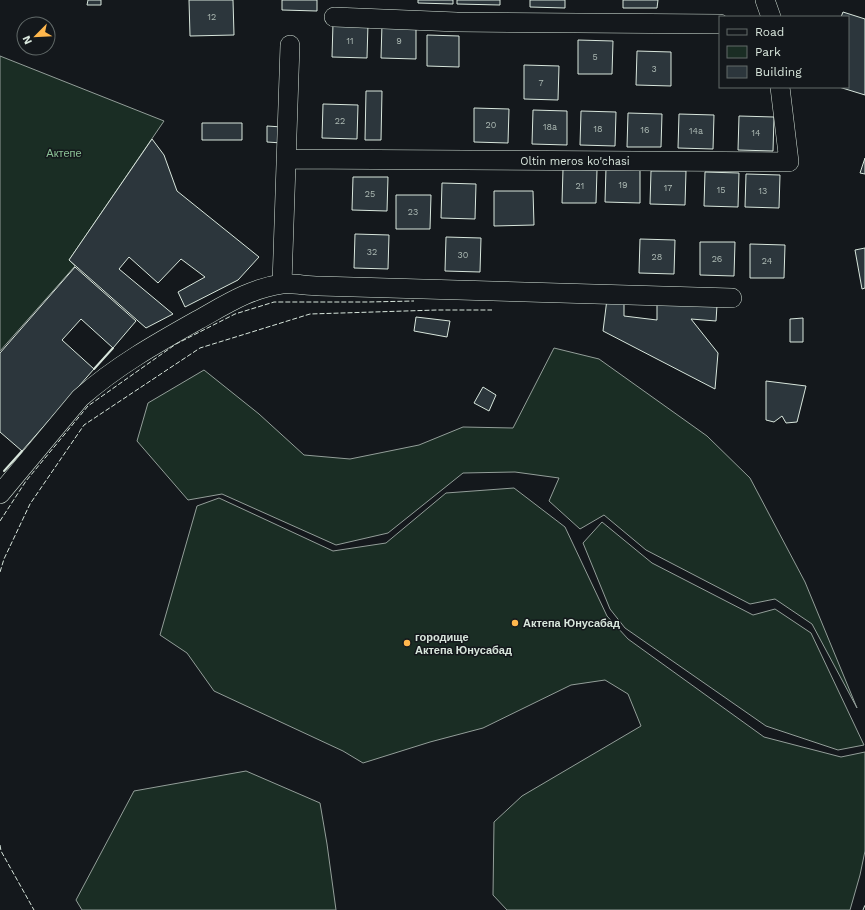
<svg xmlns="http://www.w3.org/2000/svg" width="865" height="910" viewBox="0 0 865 910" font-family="'Work Sans',sans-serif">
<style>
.green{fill:#1a2d24;stroke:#939e99}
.building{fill:#2c363c;stroke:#d8e6dc}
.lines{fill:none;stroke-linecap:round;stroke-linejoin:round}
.minor-casing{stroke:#d8e6dc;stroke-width:20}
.minor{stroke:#14181c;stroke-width:19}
.fence{stroke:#d8e6dc;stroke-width:1;stroke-dasharray:5 2;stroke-linecap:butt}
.wall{stroke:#d8e6dc;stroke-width:2}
.poi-dot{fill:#ffb74d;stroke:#14181c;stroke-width:1.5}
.labels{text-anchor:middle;stroke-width:3;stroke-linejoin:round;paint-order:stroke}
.number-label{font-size:9px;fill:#adbab4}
.park-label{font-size:11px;fill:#8ac095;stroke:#14181c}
.street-label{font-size:11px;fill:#d8e6dc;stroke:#14181c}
.poi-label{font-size:11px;font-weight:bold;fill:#d8e6dc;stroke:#14181c;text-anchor:start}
</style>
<rect width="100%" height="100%" fill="#14181c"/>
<!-- green -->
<path class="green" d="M 0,56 L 164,121 L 69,260 L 75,266 L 0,351 Z
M 554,348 L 599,359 L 707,436 L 750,478 L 805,582 L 857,708 L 812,624 L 775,599 L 750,604 L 646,550 L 604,515 L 580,529 L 549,501 L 559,478 L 515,472 L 463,473 L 388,533 L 336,545 L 222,494 L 188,500 L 137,441 L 148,403 L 204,370 L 259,414 L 304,455 L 350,459 L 419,445 L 463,427 L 513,428 Z
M 514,488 L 565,527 L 607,616 L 628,639 L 764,737 L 841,757 L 865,752 L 865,851 L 860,875 L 850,910 L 507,910 L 493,895 L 494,822 L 522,796 L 641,726 L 628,694 L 605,680 L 571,685 L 483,728 L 430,742 L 363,763 L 343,751 L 214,691 L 187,653 L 160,635 L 197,506 L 219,498 L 333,551 L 386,543 L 446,493 Z
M 602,522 L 652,563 L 753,615 L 775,609 L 811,633 L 864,745 L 838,750 L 766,726 L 625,628 L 610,609 L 583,543 Z
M 246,771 L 320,803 L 327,844 L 336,910 L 82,910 L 76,900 L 134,791 Z"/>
<!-- building -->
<path class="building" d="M 88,0 L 101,0 L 101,5 L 87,5 Z
M 189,0 L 233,0 L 234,35 L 190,36 Z
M 282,0 L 317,0 L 317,11 L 282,10 Z
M 418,0 L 453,0 L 453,4 L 418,3 Z
M 457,0 L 500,0 L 500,5 L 457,4 Z
M 530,0 L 565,0 L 565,8 L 530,7 Z
M 623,0 L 658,0 L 657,8 L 623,8 Z
M 843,12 L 865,19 L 865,95 L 839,87 L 848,87 L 848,17 L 841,17 Z
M 333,23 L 368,24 L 367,58 L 332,57 Z
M 382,24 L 416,25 L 416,59 L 381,58 Z
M 427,35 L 459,36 L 459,67 L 427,66 Z
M 578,40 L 613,41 L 612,74 L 578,74 Z
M 637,51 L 671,52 L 671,86 L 636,85 Z
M 524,65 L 559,66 L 558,100 L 524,99 Z
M 366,91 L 382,91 L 381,140 L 365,140 Z
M 323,104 L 358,105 L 357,139 L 322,138 Z
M 474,108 L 509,109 L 508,143 L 474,142 Z
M 533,110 L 567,111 L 567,145 L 532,144 Z
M 581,111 L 616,112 L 615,146 L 580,145 Z
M 628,113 L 662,114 L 661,147 L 627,147 Z
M 679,114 L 714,115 L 713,149 L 678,148 Z
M 739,116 L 774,117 L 773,151 L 738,150 Z
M 202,123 L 242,123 L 242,140 L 202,140 Z
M 267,126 L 282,127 L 282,143 L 267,142 Z
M 152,139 L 164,155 L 177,191 L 259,257 L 238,280 L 185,307 L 178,292 L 205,277 L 181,259 L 158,283 L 129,257 L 119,269 L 173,314 L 146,328 L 69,260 Z
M 865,158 L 865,174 L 860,173 Z
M 606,168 L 640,169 L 640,203 L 605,202 Z
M 563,169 L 597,170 L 596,203 L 562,203 Z
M 651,171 L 686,171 L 685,205 L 650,204 Z
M 705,172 L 739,173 L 738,207 L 704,206 Z
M 746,174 L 780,175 L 779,208 L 745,207 Z
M 353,177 L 388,177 L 387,211 L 352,210 Z
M 442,183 L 476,184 L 475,219 L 441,218 Z
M 494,191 L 533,191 L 534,225 L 494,226 Z
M 396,195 L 431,195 L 430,229 L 396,229 Z
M 355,234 L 389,235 L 388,269 L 354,268 Z
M 446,237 L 481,238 L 480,272 L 445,271 Z
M 640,239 L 675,240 L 674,274 L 639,273 Z
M 700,242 L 735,242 L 734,276 L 700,275 Z
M 750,244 L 785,245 L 784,278 L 750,278 Z
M 865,248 L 865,288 L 862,289 L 855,250 Z
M 75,267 L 136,321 L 113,348 L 81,319 L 62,340 L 94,369 L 22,451 L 0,432 L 0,353 Z
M 657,298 L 717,305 L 716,321 L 691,319 L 718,353 L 715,389 L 603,331 L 607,299 L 624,301 L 624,316 L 657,320 Z
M 416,317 L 450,321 L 447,337 L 414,331 Z
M 803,318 L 803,342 L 790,342 L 790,319 Z
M 766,381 L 806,386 L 797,422 L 786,423 L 782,416 L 774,422 L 766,420 Z
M 483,387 L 496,395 L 489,411 L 474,403 Z"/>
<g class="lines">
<defs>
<path id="minor" d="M 765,0 L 771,17
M 334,17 L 457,22 L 720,24
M 286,159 L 789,162 L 780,87
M 282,284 L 290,45
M 0,494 L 80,398 C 116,366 157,343 198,320 C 225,305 251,288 282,284 C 293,283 307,286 319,286 L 732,298"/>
</defs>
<!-- minor casing -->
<use href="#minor" class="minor-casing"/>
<!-- minor -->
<use href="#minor" class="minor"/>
<!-- fence -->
<path class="fence" d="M 0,521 L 26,481 L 88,406 L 176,344 L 235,314 L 274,302 L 368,302 L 414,301
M 0,572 L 4,559 L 30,504 L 84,425 L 200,348 L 310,314 L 437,310 L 492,310
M 0,845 L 1,851 L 34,910
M 863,910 L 865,905"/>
<!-- wall -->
<path class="wall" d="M 94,369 L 113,348
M 4,471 L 22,451"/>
</g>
<!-- markers -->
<g class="poi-dot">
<circle cx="515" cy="623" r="4"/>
<circle cx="407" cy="643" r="4"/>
</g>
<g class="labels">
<!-- number labels -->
<g class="number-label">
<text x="212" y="20">12</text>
<text x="350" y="44">11</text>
<text x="399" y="44">9</text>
<text x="595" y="60">5</text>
<text x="654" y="72">3</text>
<text x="541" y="86">7</text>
<text x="340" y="124">22</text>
<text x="491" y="128">20</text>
<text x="550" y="130">18a</text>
<text x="598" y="132">18</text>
<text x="645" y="133">16</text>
<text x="696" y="134">14a</text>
<text x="756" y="136">14</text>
<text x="623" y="188">19</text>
<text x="580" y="189">21</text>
<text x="668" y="191">17</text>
<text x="721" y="193">15</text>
<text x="763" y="194">13</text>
<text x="370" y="197">25</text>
<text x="413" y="215">23</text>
<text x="372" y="255">32</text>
<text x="463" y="258">30</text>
<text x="657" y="260">28</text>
<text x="717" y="262">26</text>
<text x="767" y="264">24</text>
</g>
<!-- park labels -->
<g class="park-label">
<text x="64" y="157">Актепе</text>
</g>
<!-- street labels -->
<g class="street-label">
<text x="575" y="165">Oltin meros ko'chasi</text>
</g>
<!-- poi labels -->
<g class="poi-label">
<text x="523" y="627">Актепа Юнусабад</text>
<text x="415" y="641">городище<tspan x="415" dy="13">Актепа Юнусабад</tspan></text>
</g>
</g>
<!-- legend -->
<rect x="719" y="16" width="130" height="72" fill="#14181c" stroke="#626a69"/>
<rect x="727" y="29" width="20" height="6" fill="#14181c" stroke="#626a69"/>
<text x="755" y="36" font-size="12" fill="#d8e6dc">Road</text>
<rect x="727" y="46" width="20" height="12" fill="#1a2d24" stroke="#626a69"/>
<text x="755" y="56" font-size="12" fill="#d8e6dc">Park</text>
<rect x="727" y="66" width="20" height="12" fill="#2c363c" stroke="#626a69"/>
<text x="755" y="76" font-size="12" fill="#d8e6dc">Building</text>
<!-- north arrow -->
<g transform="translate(36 36) rotate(246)"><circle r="19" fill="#14181c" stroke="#626a69"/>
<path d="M0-3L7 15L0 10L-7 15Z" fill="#ffb74d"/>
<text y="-6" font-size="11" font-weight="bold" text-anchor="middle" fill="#d8e6dc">N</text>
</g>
</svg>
